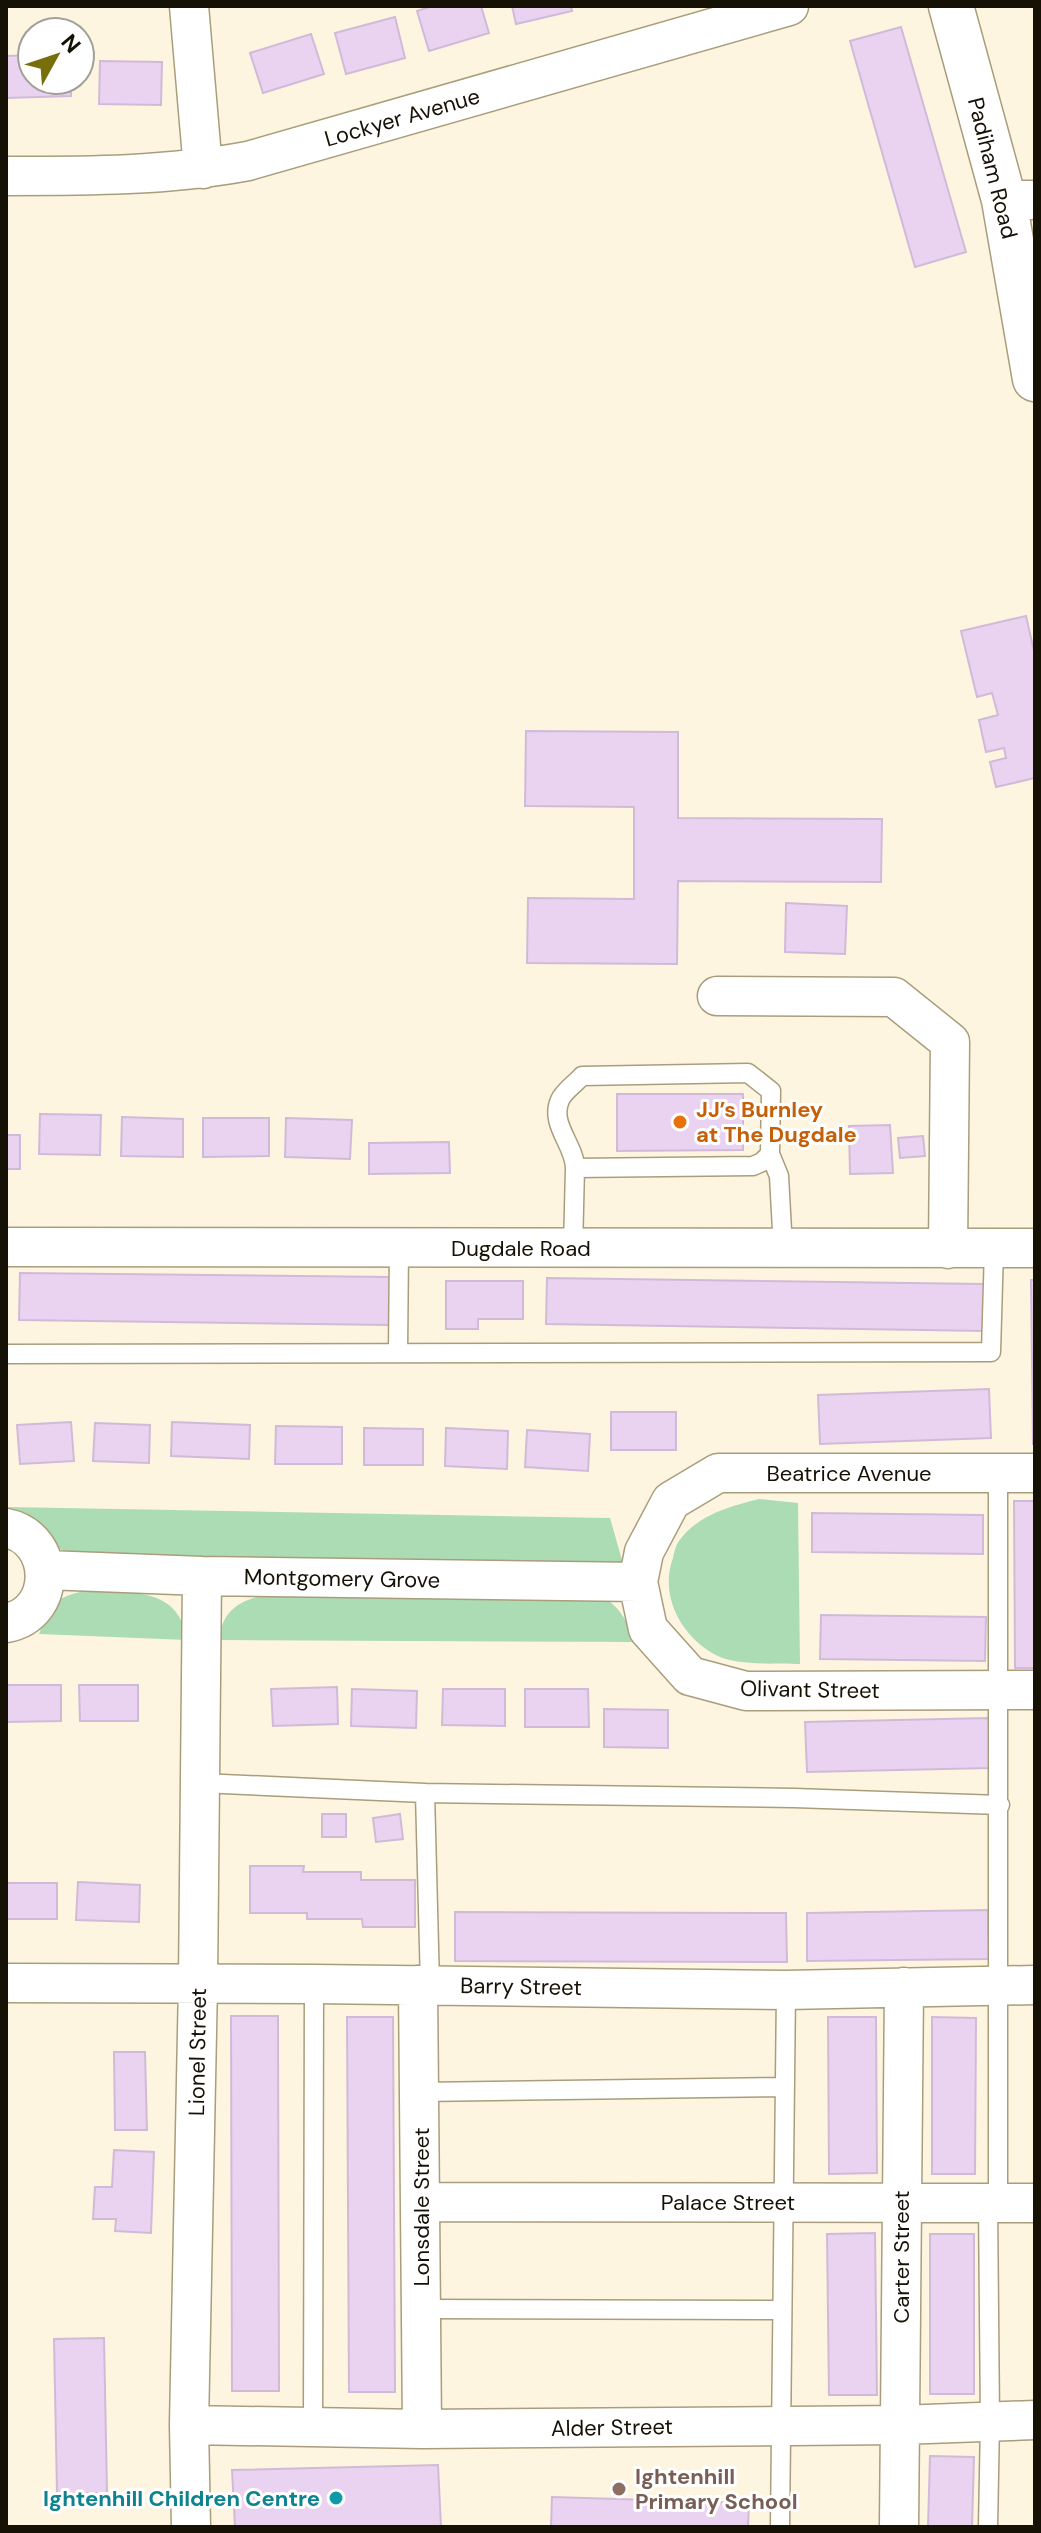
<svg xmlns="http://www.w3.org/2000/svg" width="1041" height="2533" viewBox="0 0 1041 2533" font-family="'DM Sans',sans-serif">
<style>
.green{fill:#acdcb4}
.building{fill:#ead2f1;stroke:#d1bad8;stroke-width:2}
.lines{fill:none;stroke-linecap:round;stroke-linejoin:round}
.lane-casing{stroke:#aa9d7c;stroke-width:21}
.street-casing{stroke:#aa9d7c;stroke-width:41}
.primary-casing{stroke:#aa9d7c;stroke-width:47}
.lane{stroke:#fff;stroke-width:18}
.street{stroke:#fff;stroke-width:38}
.primary{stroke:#fff;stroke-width:44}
.food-dot{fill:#e8710a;stroke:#fff;stroke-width:3}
.education-dot{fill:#8d6e63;stroke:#fff;stroke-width:3}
.culture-dot{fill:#0f9aa8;stroke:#fff;stroke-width:3}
.labels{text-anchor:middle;stroke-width:6;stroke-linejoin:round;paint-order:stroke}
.street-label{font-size:22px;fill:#161105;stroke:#fff}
.food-label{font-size:22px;font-weight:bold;fill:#c56008;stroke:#fff;text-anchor:start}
.education-label{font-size:22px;font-weight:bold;fill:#785e54;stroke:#fff;text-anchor:start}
.culture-label{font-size:22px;font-weight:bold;fill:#0d838f;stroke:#fff;text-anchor:end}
</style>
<rect width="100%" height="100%" fill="#fdf5e0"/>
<!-- green -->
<path class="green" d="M 759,1499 L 798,1503 L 800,1664 C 778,1663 735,1666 716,1655 C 681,1637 659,1595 673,1558 C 674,1552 676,1545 679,1541 C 697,1515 731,1506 759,1499 Z
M 7,1507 L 610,1518 L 624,1567 L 71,1555 L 51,1544 L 30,1519 Z
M 80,1592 C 124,1593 179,1583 187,1640 L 39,1634 C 49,1609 53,1598 80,1592 Z
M 595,1594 C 618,1602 627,1620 635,1642 L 219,1640 C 222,1614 235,1602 261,1596 Z"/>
<!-- building -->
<path class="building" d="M 433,6 L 481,6 L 489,33 L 429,51 L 417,11 Z
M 512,6 L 571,6 L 572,11 L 516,24 Z
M 395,17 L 405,58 L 346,74 L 335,33 Z
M 901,27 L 966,252 L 915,267 L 850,41 Z
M 311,34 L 324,74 L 263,93 L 250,53 Z
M 32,55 L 32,80 L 71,80 L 71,96 L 6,98 L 6,56 Z
M 100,61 L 162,62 L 161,105 L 99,104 Z
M 1026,616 L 1035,655 L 1035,778 L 996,787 L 990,762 L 1006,758 L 1004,748 L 986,752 L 979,720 L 998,715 L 992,693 L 977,697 L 961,631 Z
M 526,731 L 678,732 L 678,818 L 882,819 L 881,882 L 678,881 L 677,964 L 527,963 L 528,898 L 634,899 L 634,807 L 525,806 Z
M 786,903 L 847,906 L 845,954 L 785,952 Z
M 617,1094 L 743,1094 L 743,1150 L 617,1151 Z
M 40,1114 L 101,1115 L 100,1155 L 39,1154 Z
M 122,1117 L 183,1119 L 183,1157 L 121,1156 Z
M 203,1118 L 269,1118 L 269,1156 L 203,1157 Z
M 286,1118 L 352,1120 L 350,1159 L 285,1157 Z
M 890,1125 L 893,1173 L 850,1174 L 849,1126 Z
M 6,1135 L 20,1135 L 20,1169 L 6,1169 Z
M 923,1136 L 925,1156 L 900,1158 L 898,1138 Z
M 449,1142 L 450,1173 L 369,1174 L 369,1143 Z
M 20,1273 L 391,1277 L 390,1325 L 19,1320 Z
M 547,1278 L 984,1284 L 984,1331 L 546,1324 Z
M 1031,1280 L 1035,1280 L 1035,1444 L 1033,1444 Z
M 446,1281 L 523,1281 L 523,1319 L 478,1319 L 478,1329 L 446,1329 Z
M 989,1389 L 991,1438 L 820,1444 L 818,1395 Z
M 611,1412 L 676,1412 L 676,1450 L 611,1450 Z
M 71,1422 L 74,1461 L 20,1464 L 17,1425 Z
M 172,1422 L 250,1425 L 249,1459 L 171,1456 Z
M 95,1423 L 150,1425 L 149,1463 L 93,1461 Z
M 276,1426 L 342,1427 L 342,1464 L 275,1464 Z
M 364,1428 L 423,1429 L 423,1465 L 364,1465 Z
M 446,1428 L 508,1431 L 507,1469 L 445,1466 Z
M 527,1430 L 590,1434 L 588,1471 L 525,1467 Z
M 1014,1501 L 1035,1501 L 1035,1668 L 1015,1668 Z
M 812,1513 L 983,1515 L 983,1554 L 812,1552 Z
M 821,1615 L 986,1617 L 985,1661 L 820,1659 Z
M 6,1685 L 61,1685 L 61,1721 L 6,1722 Z
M 79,1685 L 138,1685 L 138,1721 L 80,1721 Z
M 337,1687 L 338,1724 L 273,1726 L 271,1689 Z
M 352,1689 L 417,1691 L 416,1728 L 351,1726 Z
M 443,1689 L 505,1689 L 505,1726 L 442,1725 Z
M 525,1689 L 588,1689 L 589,1727 L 525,1727 Z
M 604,1709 L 668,1710 L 668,1748 L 604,1747 Z
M 989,1718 L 990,1768 L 807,1772 L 805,1722 Z
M 322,1814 L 346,1814 L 346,1837 L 322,1837 Z
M 400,1814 L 403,1839 L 376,1842 L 373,1818 Z
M 250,1866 L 304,1866 L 303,1872 L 361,1872 L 361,1880 L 415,1880 L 415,1927 L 363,1927 L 362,1919 L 307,1919 L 307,1913 L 250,1913 Z
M 78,1882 L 140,1885 L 139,1922 L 76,1920 Z
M 6,1883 L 57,1883 L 57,1919 L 6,1919 Z
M 988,1910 L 989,1959 L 807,1961 L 807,1913 Z
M 455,1912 L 786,1913 L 787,1962 L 455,1961 Z
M 231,2016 L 278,2016 L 279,2391 L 232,2391 Z
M 347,2017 L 393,2017 L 395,2392 L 349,2392 Z
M 828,2017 L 876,2017 L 877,2173 L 829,2174 Z
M 932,2017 L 976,2018 L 975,2174 L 932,2174 Z
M 114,2052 L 145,2052 L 147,2130 L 115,2130 Z
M 114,2150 L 154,2152 L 151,2233 L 115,2231 L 116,2219 L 93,2219 L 95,2187 L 112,2187 Z
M 875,2233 L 877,2395 L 829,2395 L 827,2234 Z
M 930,2234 L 974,2234 L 974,2394 L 930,2394 Z
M 104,2338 L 107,2493 L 57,2493 L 54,2339 Z
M 930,2456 L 974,2457 L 972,2527 L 928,2527 Z
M 438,2465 L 441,2527 L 235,2527 L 232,2470 Z
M 552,2497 L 749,2503 L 748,2527 L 551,2527 Z"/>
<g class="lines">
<defs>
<path id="lane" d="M 770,1154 L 779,1176 L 783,1249
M 573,1248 L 575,1168 C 575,1145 549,1124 560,1100 C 563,1092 576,1083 582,1076 L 748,1073 L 771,1091 L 770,1154 L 762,1162 L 753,1166 L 575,1168
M 398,1353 L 399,1247
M 6,1354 L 991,1352 L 994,1249
M 998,1473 L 998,2203
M 201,1783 L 425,1793
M 430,1985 L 425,1793 L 794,1798 L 1000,1805
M 420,2092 L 783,2087
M 988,2203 L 990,2421 L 988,2527
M 422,2309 L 782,2310
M 313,2427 L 314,1984
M 780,2527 L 786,1990"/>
<path id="street" d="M 189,6 L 203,169
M 6,176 C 87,176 168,176 248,161 L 789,6
M 1004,200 L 1035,200
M 717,996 L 894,997 L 950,1042 L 948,1249
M 6,1247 L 1035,1248
M 1035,1473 L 718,1473 L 671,1501 L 644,1552 L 638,1582 L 648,1629 L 690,1676 L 746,1691 L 1035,1690
M 6,1528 C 57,1538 58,1614 6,1623
M 46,1570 L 202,1576 L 638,1582
M 6,1983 L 314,1984 L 786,1990 L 1035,1985
M 418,1985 L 422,2429
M 422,2202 L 1035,2203
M 189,2425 L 422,2429 L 900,2425 L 1035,2420
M 191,2527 L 189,2425 L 198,1983 L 202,1576
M 899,2527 L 904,1987"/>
<path id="primary" d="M 951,6 L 1004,200 L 1035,379"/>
</defs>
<!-- lane casing -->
<use href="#lane" class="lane-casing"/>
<!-- street casing -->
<use href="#street" class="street-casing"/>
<!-- primary casing -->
<use href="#primary" class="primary-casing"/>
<!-- lane -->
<use href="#lane" class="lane"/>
<!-- street -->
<use href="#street" class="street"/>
<!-- primary -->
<use href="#primary" class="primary"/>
</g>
<!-- markers -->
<circle class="food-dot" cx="680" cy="1122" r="8"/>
<circle class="education-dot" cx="619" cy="2489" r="8"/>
<circle class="culture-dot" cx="336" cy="2498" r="8"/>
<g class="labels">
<!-- street labels -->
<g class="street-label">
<text transform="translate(402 117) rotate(-16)" y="8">Lockyer Avenue</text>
<text transform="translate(993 168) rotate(76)" y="8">Padiham Road</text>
<text x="521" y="1256">Dugdale Road</text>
<text x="849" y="1481">Beatrice Avenue</text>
<text transform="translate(342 1578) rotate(1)" y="8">Montgomery Grove</text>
<text transform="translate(810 1689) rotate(1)" y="8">Olivant Street</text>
<text transform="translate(521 1986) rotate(1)" y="8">Barry Street</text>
<text transform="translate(197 2052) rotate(-89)" y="8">Lionel Street</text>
<text x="728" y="2210">Palace Street</text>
<text transform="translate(421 2207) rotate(-90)" y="8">Lonsdale Street</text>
<text transform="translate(901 2257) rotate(-90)" y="8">Carter Street</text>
<text transform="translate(612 2427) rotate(-1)" y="8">Alder Street</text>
</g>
<!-- food labels -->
<g class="food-label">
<text x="696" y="1117">JJ’s Burnley<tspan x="696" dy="25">at The Dugdale</tspan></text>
</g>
<!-- education labels -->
<g class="education-label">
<text x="635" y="2484">Ightenhill<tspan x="635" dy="25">Primary School</tspan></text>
</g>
<!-- culture labels -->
<g class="culture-label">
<text x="320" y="2506">Ightenhill Children Centre</text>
</g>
</g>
<!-- border -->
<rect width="1041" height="2533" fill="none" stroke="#161105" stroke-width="16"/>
<!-- north arrow -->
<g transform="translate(56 56) rotate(50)"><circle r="38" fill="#ffffff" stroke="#a2a09b" stroke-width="2"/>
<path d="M0-6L14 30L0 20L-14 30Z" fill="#776e0c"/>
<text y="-12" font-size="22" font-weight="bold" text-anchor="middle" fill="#161105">N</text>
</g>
</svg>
